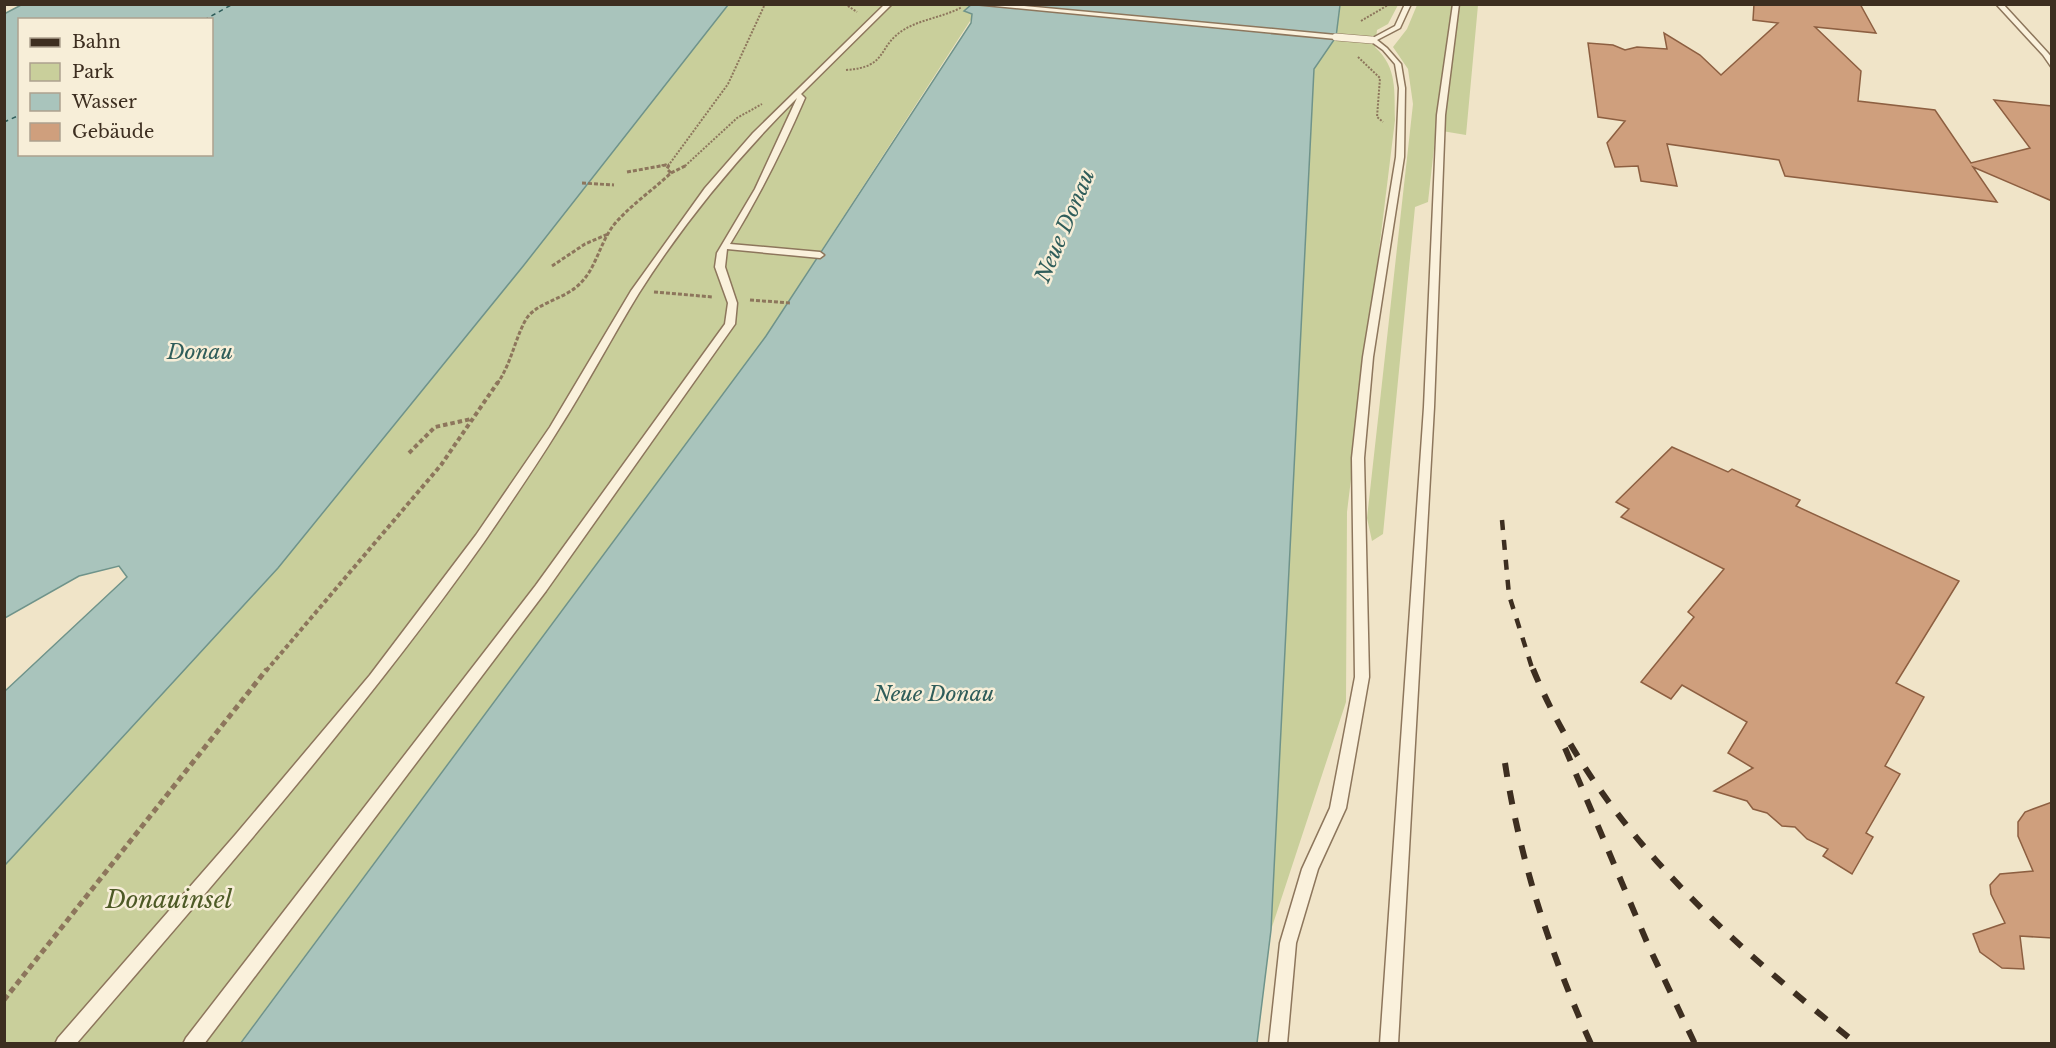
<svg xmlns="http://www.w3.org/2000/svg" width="2056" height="1048" viewBox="0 0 2056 1048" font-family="'Libre Baskerville',serif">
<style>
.green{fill:#c9cf9b}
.water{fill:#a9c4bc;stroke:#6f938a;stroke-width:1.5;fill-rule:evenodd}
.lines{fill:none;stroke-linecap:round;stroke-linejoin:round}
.ferry{stroke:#2f5d5a;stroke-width:1.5;stroke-dasharray:4.5 4;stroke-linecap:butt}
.building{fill:#cf9f7d;stroke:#8d5f41;stroke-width:1.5}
.lane-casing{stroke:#8d765c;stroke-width:3}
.path-far3{stroke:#8d765c;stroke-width:2;stroke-dasharray:2 1.5;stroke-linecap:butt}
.path-far2{stroke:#8d765c;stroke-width:3;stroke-dasharray:4 2;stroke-linecap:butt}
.path-far1{stroke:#8d765c;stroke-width:4;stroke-dasharray:4.5 3;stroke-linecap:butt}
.path{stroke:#8d765c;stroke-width:5;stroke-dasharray:6 4;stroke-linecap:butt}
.lane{fill:#faf1dc;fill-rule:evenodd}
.rail-far1{stroke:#3d2e20;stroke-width:4.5;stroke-dasharray:10 10;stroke-linecap:butt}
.rail{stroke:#3d2e20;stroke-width:6;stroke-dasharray:14 14;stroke-linecap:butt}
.lane-bridge-casing{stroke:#8d765c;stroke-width:8;stroke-linecap:butt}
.lane-bridge{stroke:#faf1dc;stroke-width:7}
.labels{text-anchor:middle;stroke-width:5;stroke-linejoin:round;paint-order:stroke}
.water-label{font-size:21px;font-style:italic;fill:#2f5d5a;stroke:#f7eed8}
.near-park-label{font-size:24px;font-style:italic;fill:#4d5a26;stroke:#f7eed8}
</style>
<rect width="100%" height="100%" fill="#f0e4c8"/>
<!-- green -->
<path class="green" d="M 728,5 L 972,5 L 965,11 L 972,14 L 972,18 L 766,336 L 240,1043 L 5,1043 L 4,865 L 278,568 L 524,265 Z
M 1340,5 L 1398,5 L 1388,24 L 1377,30 L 1375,47 C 1398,68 1394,92 1395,120 L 1347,512 L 1346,702 L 1271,930 L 1314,69 L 1336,37 Z
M 1417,5 L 1478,5 L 1466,135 L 1436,130 L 1428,202 L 1415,207 L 1383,534 L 1372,541 L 1367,518 L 1413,104 L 1408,69 L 1393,47 L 1407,29 Z"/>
<!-- water -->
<path class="water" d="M 23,4 L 728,5 L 524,265 L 278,568 L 5,865 L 5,691 L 127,577 L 119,566 L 79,576 L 5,618 L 4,14 ZM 20,20 L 212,20 L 212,154 L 20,154 Z
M 972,4 L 1340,5 L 1336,37 L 1314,69 L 1271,930 L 1257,1043 L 240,1044 L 766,336 L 971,23 L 972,14 L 964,11 Z"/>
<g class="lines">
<!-- ferry -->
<path class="ferry" d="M 204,20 L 233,4
M 4,122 L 20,115"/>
</g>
<!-- building -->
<path class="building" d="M 1754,4 L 1860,4 L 1876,33 L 1815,27 L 1861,71 L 1858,101 L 1935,110 L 1971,163 L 2030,148 L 1994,100 L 2052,106 L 2052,201 L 1973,167 L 1997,202 L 1785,176 L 1779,160 L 1667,144 L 1677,186 L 1641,181 L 1638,166 L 1615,167 L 1607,143 L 1625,121 L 1598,117 L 1588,43 L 1613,45 L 1625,50 L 1637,47 L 1667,49 L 1664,33 L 1700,55 L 1721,75 L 1778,23 L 1753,20 Z
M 1672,447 L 1728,472 L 1732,469 L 1800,500 L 1796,506 L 1959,581 L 1896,683 L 1924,697 L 1885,766 L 1900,774 L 1866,833 L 1873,837 L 1852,874 L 1823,856 L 1828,849 L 1807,839 L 1795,827 L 1782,826 L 1767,813 L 1753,809 L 1747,801 L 1714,791 L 1753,768 L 1728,753 L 1747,722 L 1682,685 L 1671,699 L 1641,682 L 1694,617 L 1688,612 L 1724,569 L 1621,517 L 1629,509 L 1616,502 Z
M 2052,802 L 2052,938 L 2020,936 L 2024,969 L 2002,968 L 1980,952 L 1973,934 L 2005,923 L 1991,894 L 1990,885 L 2000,874 L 2033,871 L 2018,836 L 2018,822 L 2025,812 Z"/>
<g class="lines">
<defs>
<path id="lane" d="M 885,4 L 892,4 L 801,94 L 805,98 C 783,149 759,197 730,244 L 820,252 L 824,255 L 820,258 L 727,249 L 725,267 L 737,303 L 735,324 L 546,591 L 204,1044 L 183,1044 L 186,1038 L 536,585 L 725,324 L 728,303 L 715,267 L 717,253 L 755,189 L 797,98 C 738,157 684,222 639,293 C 612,337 588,383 560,427 C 536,466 510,504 484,542 C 359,718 217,880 76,1044 L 55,1044 L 58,1038 L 236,834 L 370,675 L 476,535 L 550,427 L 631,291 L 705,188 L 753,133 Z
M 974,4 L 1002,4 L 1336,35 L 1339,37 L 1336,39 Z
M 1405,4 L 1411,4 L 1400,28 L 1377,40 L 1387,48 L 1401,64 L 1405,88 L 1404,157 L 1373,357 L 1364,458 L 1369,677 L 1346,808 L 1318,869 L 1296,943 L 1287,1044 L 1269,1044 L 1280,943 L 1302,869 L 1330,808 L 1355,677 L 1352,458 L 1363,357 L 1396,157 L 1399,88 L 1395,64 L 1383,50 L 1369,40 L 1395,26 Z
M 1453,4 L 1459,4 L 1445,115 L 1434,407 L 1398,1044 L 1380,1044 L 1424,407 L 1437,115 Z
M 1996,4 L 2003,4 L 2048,53 L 2052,58 L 2052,68 L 2043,55 Z"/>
</defs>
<!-- lane casing -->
<use href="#lane" class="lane-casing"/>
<!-- path-far3 -->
<path class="path-far3" d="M 845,4 L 857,12
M 1361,21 L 1388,5
M 1358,57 L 1380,78 L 1377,117 L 1383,122
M 846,70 C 890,67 876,46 905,29 C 922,19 944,17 962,7
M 658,166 L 669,164
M 668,166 L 728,84 L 765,4
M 685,166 L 737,118 L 762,104"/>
<!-- path-far2 -->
<path class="path-far2" d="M 627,172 L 666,165
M 671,173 L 687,165
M 582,183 L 614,185
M 552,266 L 585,244 L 608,234
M 654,292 L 713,297
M 750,300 L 791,303
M 497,384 C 511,364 514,342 525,321 C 534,304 560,300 575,288 C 596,272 598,246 613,226 C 627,208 654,189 671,173 L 667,169 L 669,165"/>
<!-- path-far1 -->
<path class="path-far1" d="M 409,453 L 435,427 L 471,419
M 266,671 L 441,465 L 498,382"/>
<!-- path -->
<path class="path" d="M 4,1000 L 267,669"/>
<!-- lane -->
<use href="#lane" class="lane"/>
<!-- rail-far1 -->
<path class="rail-far1" d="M 1502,520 L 1509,595 L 1533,671"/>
<!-- rail -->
<path class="rail" d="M 1533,669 C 1597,825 1728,941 1857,1044
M 1565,748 L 1649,947 L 1695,1044
M 1505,763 C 1520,861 1550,953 1591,1044"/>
<defs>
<path id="lane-bridge" d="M 1336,37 L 1372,40"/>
</defs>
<!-- lane-bridge casing -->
<use href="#lane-bridge" class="lane-bridge-casing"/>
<!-- lane-bridge -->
<use href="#lane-bridge" class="lane-bridge"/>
</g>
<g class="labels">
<!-- water labels -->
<g class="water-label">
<text transform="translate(1065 226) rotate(-67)" y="7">Neue Donau</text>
<text x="200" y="359">Donau</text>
<text x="934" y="701">Neue Donau</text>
</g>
<!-- near-park labels -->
<g class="near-park-label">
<text x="169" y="908">Donauinsel</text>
</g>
</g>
<!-- border -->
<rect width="2056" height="1048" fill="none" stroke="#3d2e20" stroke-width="12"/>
<!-- legend -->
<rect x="18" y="18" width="195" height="138" fill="#f7eed8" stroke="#ada18e" stroke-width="1.5"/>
<rect x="30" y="38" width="30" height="9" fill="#3d2e20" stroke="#ada18e" stroke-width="1.5"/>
<text x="72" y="48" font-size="18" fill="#3d2e20">Bahn</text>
<rect x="30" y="63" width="30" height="18" fill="#c9cf9b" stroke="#ada18e" stroke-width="1.5"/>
<text x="72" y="78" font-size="18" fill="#3d2e20">Park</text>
<rect x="30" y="93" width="30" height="18" fill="#a9c4bc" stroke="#ada18e" stroke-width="1.5"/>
<text x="72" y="108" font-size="18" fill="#3d2e20">Wasser</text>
<rect x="30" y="123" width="30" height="18" fill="#cf9f7d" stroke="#ada18e" stroke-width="1.5"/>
<text x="72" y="138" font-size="18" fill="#3d2e20">Gebäude</text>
</svg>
